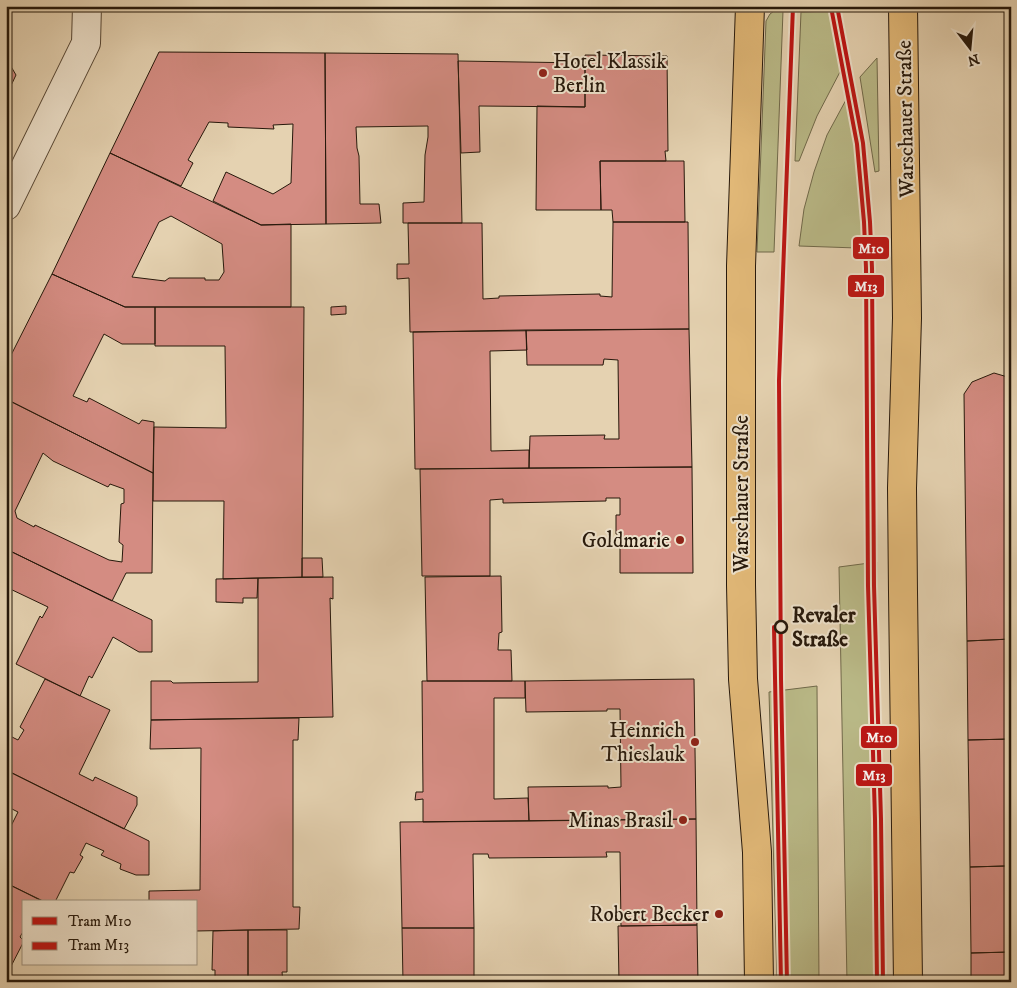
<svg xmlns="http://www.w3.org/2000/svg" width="1017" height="988" viewBox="0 0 1017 988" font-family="'IM FELL DW Pica',serif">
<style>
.green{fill:#baba88;stroke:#70694a}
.building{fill:#d48c82;stroke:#26180b;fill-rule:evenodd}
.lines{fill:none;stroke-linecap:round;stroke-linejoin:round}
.minor-casing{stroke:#564634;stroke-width:30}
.major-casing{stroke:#26180b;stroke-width:30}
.minor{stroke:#eee2cc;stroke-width:28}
.major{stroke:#e2b978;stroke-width:28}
.tram-1-casing{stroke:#eee2cc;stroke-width:8}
.tram-2-casing{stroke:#eee2cc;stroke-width:8}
.tram-1{stroke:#be1414;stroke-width:4}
.tram-2{stroke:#be1414;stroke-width:4}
.poi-dot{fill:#8f2418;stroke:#eee2cc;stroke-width:2}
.stop-dot{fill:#eee2cc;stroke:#26180b;stroke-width:2.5}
.labels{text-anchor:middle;stroke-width:4;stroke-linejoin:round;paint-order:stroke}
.poi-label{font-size:21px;fill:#26180b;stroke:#eee2cc;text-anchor:end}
.street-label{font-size:21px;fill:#26180b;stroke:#eee2cc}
.stop-label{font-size:21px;font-weight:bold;fill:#26180b;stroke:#eee2cc;text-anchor:start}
.line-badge{stroke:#eee2cc;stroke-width:2}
.badge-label{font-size:14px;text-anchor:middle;font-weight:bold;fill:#fff}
</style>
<rect width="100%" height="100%" fill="#e5d2b1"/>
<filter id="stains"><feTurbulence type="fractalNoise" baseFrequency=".004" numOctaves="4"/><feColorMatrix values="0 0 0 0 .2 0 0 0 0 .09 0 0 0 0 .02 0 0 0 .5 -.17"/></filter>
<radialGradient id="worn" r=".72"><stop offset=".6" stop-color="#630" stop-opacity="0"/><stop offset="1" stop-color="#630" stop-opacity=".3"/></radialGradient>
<!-- green -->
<path class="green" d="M 774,11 L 783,11 L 774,252 L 757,252 L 766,21 L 770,14 Z
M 830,11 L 841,70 L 817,116 L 799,161 L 795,161 L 801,12 Z
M 877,58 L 879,171 L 875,172 L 860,77 Z
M 847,98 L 856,150 L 867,252 L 857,252 L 857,248 L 799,246 L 804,209 L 814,172 L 827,135 Z
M 877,562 L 875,982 L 847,982 L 839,567 Z
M 817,686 L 819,982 L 777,982 L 769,692 Z"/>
<!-- building -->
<path class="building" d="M 159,52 L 325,53 L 326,224 L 261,225 L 213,201 L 226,172 L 273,194 L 291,183 L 293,124 L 273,125 L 274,129 L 228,127 L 228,123 L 209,122 L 188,160 L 193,163 L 181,186 L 110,153 Z
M 325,53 L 458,54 L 462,223 L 403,223 L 403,203 L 424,202 L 425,155 L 428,137 L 428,126 L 356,127 L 357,148 L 359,156 L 360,204 L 379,204 L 381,223 L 326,224 Z
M 585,55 L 667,56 L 668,151 L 665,151 L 666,161 L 600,161 L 601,210 L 536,210 L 537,106 L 585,107 Z
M 6,58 L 16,75 L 6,96 Z
M 458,61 L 585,63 L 585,107 L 479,106 L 480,152 L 461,153 Z
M 110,153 L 261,225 L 291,224 L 291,307 L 125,307 L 52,274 ZM 171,216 L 222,244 L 224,272 L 219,280 L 205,280 L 205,278 L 169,278 L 165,281 L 132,277 L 159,222 Z
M 600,161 L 684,161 L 685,222 L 613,222 L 612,210 L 601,210 Z
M 613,222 L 688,222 L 689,329 L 410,332 L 409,278 L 397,279 L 397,264 L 409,264 L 408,223 L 482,223 L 483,299 L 499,298 L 499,296 L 600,294 L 600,296 L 612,297 Z
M 52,274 L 125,307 L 155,307 L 155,344 L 122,344 L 104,334 L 73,396 L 87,402 L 89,398 L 139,424 L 142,420 L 154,422 L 153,473 L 6,399 L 6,365 Z
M 346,306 L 346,314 L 331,315 L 331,307 Z
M 155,307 L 304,307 L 302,577 L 223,579 L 224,501 L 153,501 L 154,427 L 226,428 L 225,346 L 155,346 Z
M 689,329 L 692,467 L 529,468 L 530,436 L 605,435 L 604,439 L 619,439 L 618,360 L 604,359 L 603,365 L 527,365 L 526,330 Z
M 526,330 L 527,350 L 490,351 L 491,451 L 529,450 L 529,468 L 415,469 L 413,332 Z
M 994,373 L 1011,378 L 1011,639 L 967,641 L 964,394 L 972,382 Z
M 6,399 L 153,473 L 152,573 L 126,573 L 112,601 L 6,549 ZM 43,453 L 53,461 L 108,487 L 110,484 L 124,489 L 124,503 L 121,504 L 119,542 L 123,545 L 122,562 L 109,560 L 35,525 L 34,527 L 17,518 L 15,511 Z
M 692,467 L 693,573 L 620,573 L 620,534 L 616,534 L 616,515 L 620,515 L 620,498 L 606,498 L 606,501 L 503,503 L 503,499 L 490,500 L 490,576 L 422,576 L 420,469 Z
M 6,549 L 152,620 L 152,652 L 139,652 L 113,637 L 92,678 L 89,676 L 80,696 L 16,664 L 40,616 L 42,618 L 48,607 L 6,587 Z
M 302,558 L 322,558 L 323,577 L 302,577 Z
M 501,576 L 502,632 L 499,633 L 498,650 L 511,650 L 512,681 L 427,681 L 425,577 Z
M 333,577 L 333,599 L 330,598 L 333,717 L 151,720 L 151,681 L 171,681 L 173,683 L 258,682 L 258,578 Z
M 258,578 L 257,598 L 243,598 L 243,603 L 216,602 L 216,579 Z
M 1011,639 L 1011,739 L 968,740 L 967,641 Z
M 45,679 L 110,710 L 79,774 L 93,781 L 95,777 L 137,797 L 137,805 L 124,829 L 6,770 L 6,734 L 18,740 L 24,730 L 20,727 Z
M 694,679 L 696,819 L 529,821 L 528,787 L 608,786 L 608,788 L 621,787 L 620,709 L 607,709 L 607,711 L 526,712 L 525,681 Z
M 422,681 L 525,681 L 525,698 L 494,698 L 494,799 L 528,798 L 529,821 L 423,822 L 423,799 L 415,800 L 416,792 L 423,792 Z
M 299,718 L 298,740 L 293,740 L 293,907 L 300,907 L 299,929 L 196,931 L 196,902 L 149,902 L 149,891 L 200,890 L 201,748 L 150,749 L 151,720 Z
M 1011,739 L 1011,861 L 1005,866 L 970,867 L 968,740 Z
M 6,770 L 149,841 L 149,875 L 136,875 L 120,869 L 121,864 L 101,855 L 104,851 L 86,843 L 80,855 L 83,857 L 74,873 L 70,872 L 55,902 L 45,902 L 6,883 L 6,836 L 18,812 L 6,806 Z
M 696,819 L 697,925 L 621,926 L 620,852 L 606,852 L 607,857 L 489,858 L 488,854 L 473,854 L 474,928 L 402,928 L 400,822 Z
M 1011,861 L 1011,952 L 971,953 L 970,867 L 1005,866 Z
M 6,883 L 44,902 L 24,902 L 24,930 L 20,937 L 24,941 L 6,976 Z
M 697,925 L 698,982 L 619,982 L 618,926 Z
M 402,928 L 474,928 L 474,982 L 403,982 Z
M 248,930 L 248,982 L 215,982 L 215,970 L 212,970 L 213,931 Z
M 248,930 L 287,930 L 287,972 L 282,972 L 283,982 L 248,982 Z
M 1011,952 L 1011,982 L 971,982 L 971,953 Z"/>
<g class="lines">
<defs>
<path id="minor" d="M 6,206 L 86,43 L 87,6"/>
<path id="major" d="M 750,6 L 741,266 L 741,585 L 743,679 L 757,852 L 759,982
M 903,6 L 907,318 L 902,488 L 903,592 L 908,982"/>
</defs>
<!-- minor casing -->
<use href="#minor" class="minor-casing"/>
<!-- major casing -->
<use href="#major" class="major-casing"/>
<!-- minor -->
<use href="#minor" class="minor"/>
<!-- major -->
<use href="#major" class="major"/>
<defs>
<path id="tram-1" d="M 837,6 L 863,143 L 870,222 L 872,268 L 874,586 L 881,819 L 883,982
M 787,982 L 781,679 L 779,381 L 793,6"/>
<path id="tram-2" d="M 831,7 L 857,144 L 864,222 L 866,268 L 868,586 L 875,819 L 877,982
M 774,627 L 781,982"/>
</defs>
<!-- tram-1 casing -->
<use href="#tram-1" class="tram-1-casing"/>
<!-- tram-2 casing -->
<use href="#tram-2" class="tram-2-casing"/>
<!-- tram-1 -->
<use href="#tram-1" class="tram-1"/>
<!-- tram-2 -->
<use href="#tram-2" class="tram-2"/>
</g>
<!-- markers -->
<g class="poi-dot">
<circle cx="543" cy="73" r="5"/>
<circle cx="680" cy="540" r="5"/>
<circle cx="695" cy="742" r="5"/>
<circle cx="683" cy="820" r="5"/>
<circle cx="719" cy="914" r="5"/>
</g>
<circle class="stop-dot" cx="781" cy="627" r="6"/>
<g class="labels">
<!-- poi labels -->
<g class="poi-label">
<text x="553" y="68" text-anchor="start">Hotel Klassik<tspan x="553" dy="24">Berlin</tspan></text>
<text x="670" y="547">Goldmarie</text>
<text x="685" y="737">Heinrich<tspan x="685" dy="24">Thieslauk</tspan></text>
<text x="673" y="827">Minas Brasil</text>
<text x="709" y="921">Robert Becker</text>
</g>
<!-- street labels -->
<g class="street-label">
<text transform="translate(905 119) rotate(-91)" y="7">Warschauer Straße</text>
<text transform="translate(741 494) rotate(-90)" y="7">Warschauer Straße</text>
</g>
<!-- stop labels -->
<g class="stop-label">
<text x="792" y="622">Revaler<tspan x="792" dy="24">Straße</tspan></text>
</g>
</g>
<g class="line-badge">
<rect x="852" y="236" width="38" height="24" rx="5" fill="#be1414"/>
<rect x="847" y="274" width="38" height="24" rx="5" fill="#be1414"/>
<rect x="860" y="725" width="38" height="24" rx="5" fill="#be1414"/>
<rect x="855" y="763" width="38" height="24" rx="5" fill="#be1414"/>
</g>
<g class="badge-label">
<text x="871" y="253">M10</text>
<text x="866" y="291">M13</text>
<text x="879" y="742">M10</text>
<text x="874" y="780">M13</text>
</g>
<!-- margin -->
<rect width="1017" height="988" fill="none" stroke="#e5d2b1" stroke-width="25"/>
<rect x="8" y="8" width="1002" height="973" fill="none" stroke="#26180b" stroke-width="2.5"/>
<rect x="12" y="12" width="992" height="963" fill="none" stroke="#26180b"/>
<!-- legend -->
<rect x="22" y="900" width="175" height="65" fill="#eee2cc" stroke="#9e917f"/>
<rect x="32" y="917" width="25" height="8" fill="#be1414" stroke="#9e917f"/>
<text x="68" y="926" font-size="15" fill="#26180b">Tram M10</text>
<rect x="32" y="942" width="25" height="8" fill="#be1414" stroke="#9e917f"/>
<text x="68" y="950" font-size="15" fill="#26180b">Tram M13</text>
<!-- north arrow -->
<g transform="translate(970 48) rotate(164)" stroke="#eee2cc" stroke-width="4" paint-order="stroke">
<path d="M0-4L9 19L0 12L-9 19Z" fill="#26180b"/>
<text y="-8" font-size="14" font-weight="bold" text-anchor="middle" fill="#26180b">N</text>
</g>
<rect width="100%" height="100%" filter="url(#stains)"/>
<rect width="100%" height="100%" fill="url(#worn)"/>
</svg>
